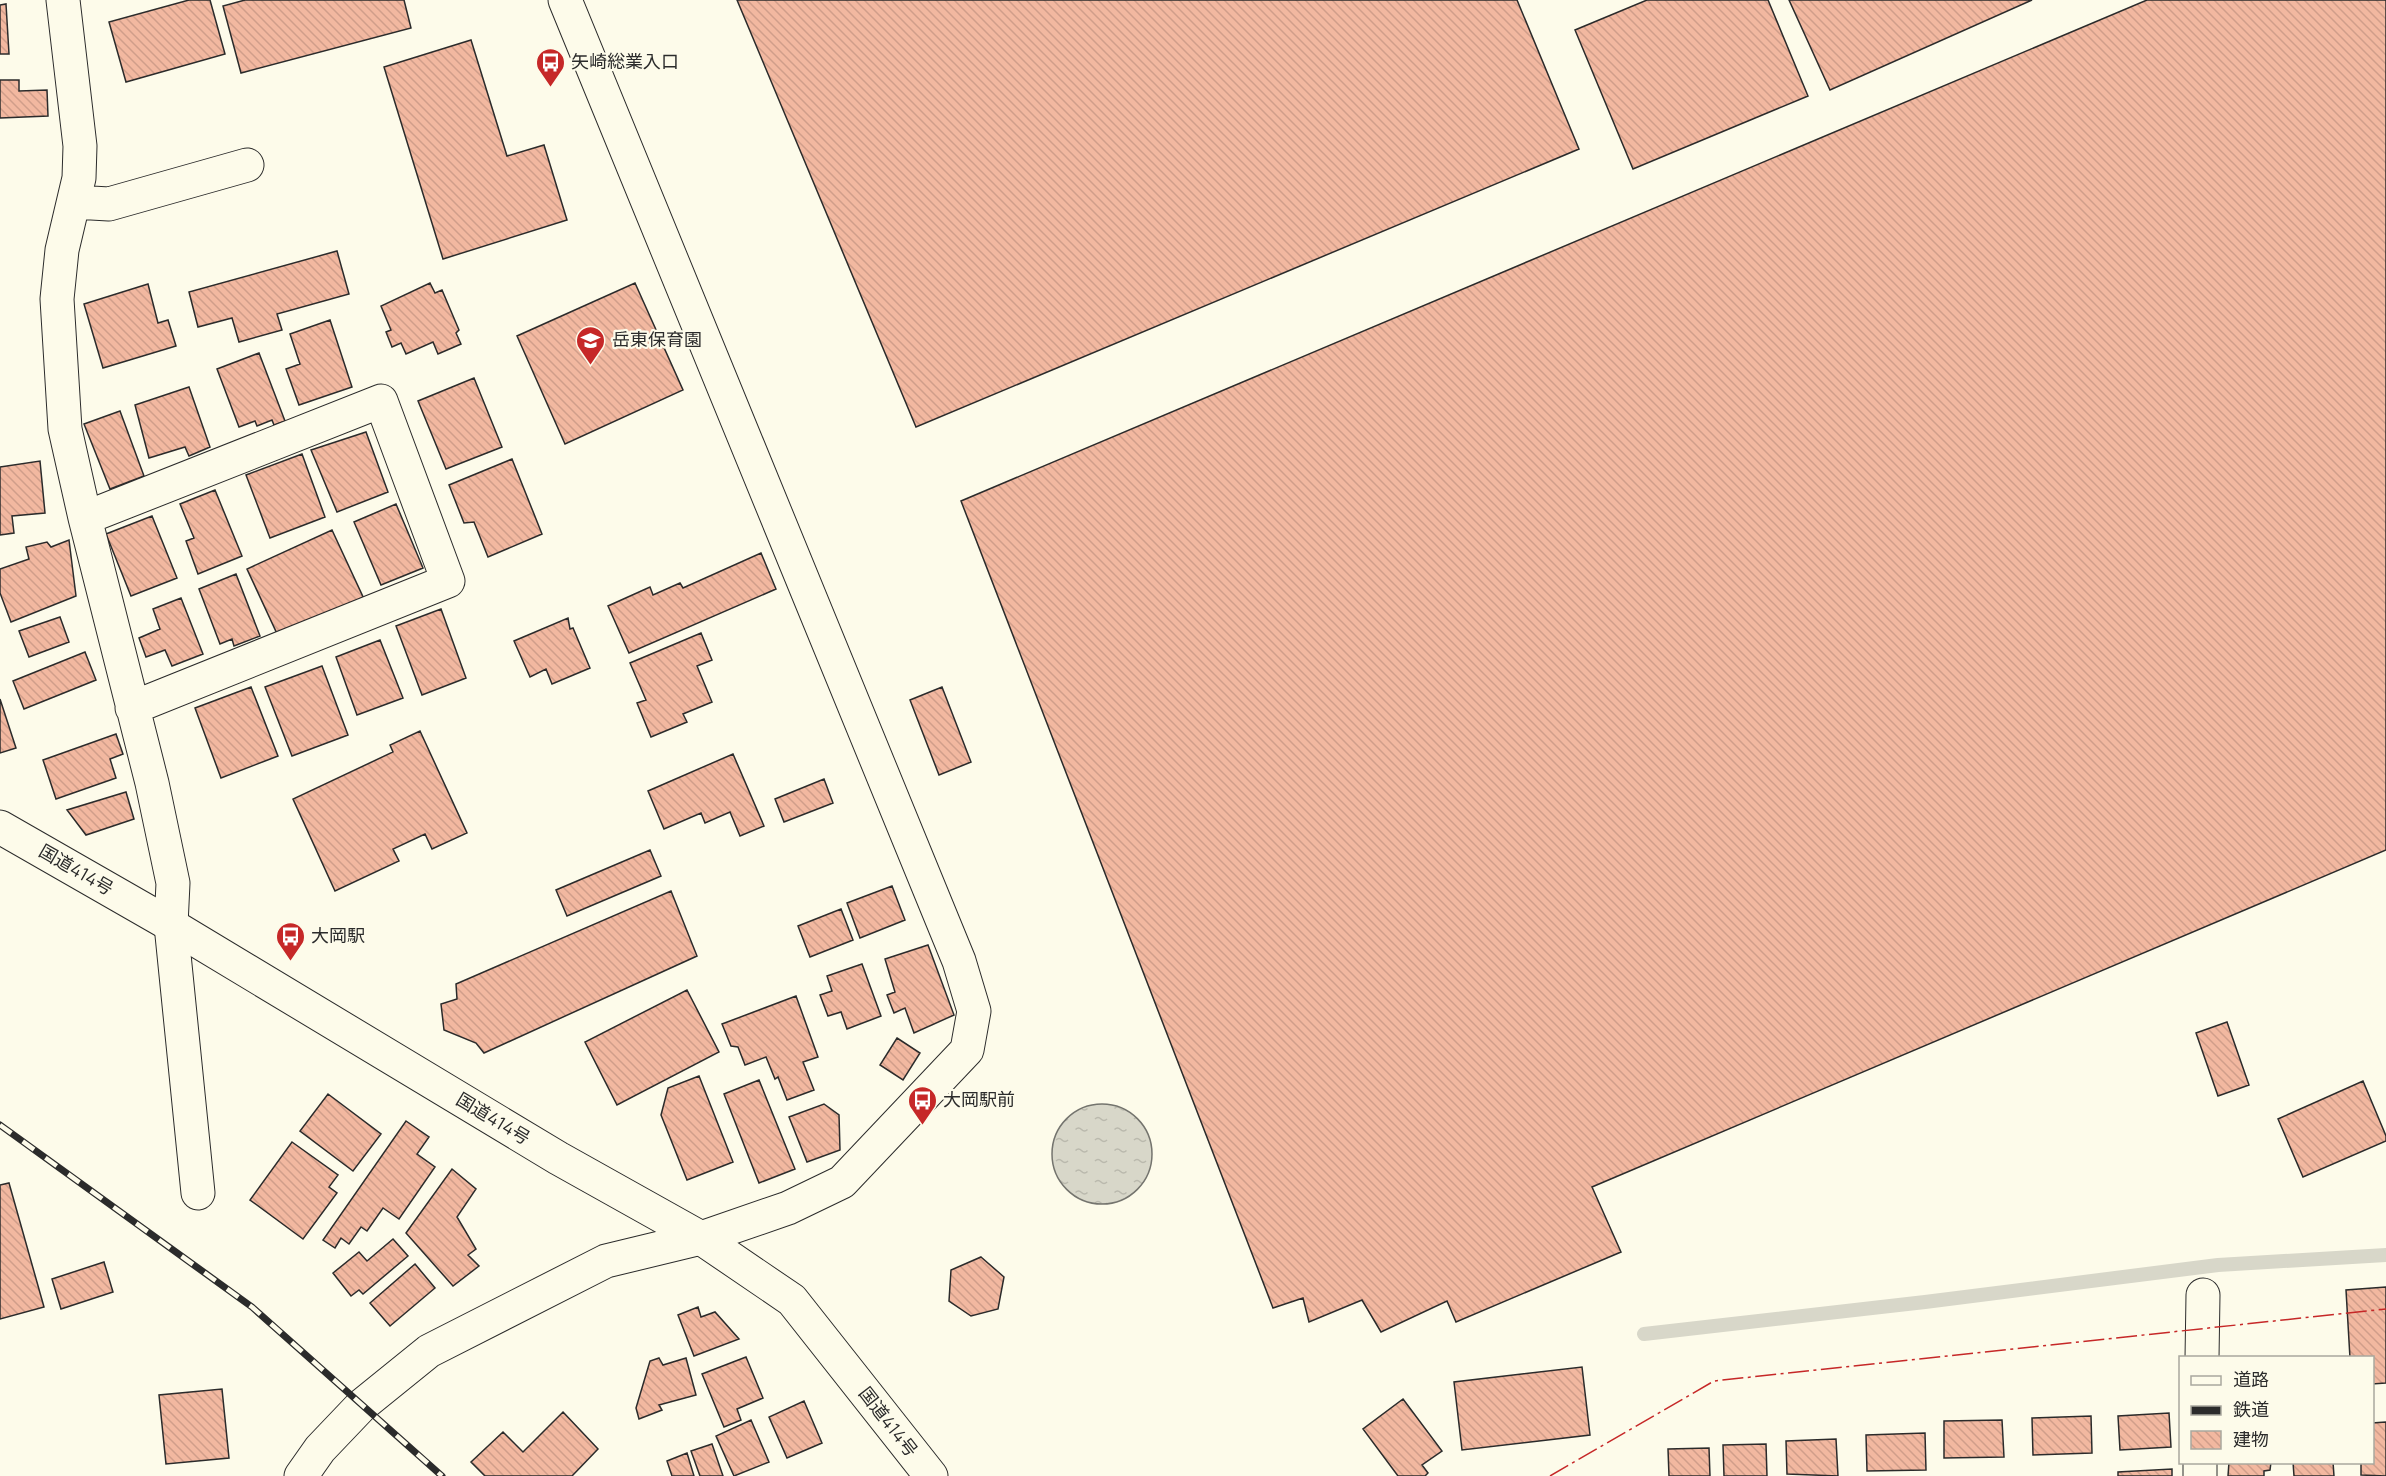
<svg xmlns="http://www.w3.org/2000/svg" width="2386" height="1476" viewBox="0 0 2386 1476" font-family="Manrope,'Noto Sans JP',sans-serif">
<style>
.water{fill:url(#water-ripples);stroke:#74746e;stroke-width:1.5}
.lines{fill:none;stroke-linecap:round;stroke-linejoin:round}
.stream{stroke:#d8d7c9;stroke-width:14}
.building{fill:url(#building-back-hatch);stroke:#2b2b2b;stroke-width:1.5}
.minor-casing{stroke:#2b2b2b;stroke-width:35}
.tertiary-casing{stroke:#2b2b2b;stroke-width:35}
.trunk-casing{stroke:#2b2b2b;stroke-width:35}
.minor{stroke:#fdfbea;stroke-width:33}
.tertiary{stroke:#fdfbea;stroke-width:33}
.trunk{stroke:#fdfbea;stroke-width:33}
.rail-casing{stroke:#2b2b2b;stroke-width:7}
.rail{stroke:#fdfbea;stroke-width:4.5;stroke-dasharray:14;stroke-linecap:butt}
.power{stroke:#c62828;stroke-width:1.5;stroke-dasharray:21 4.5 3 4.5;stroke-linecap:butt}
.labels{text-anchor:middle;stroke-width:4.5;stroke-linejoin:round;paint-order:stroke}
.poi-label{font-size:18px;fill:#2b2b2b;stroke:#fdfbea;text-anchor:start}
.street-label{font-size:18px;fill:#2b2b2b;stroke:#fdfbea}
</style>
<defs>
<pattern id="water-ripples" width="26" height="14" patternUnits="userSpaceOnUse" patternTransform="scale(1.5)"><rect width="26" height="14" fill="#d8d7c9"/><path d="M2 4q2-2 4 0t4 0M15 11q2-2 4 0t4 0" fill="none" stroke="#bab9ad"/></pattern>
<pattern id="building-back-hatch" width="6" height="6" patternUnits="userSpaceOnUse" patternTransform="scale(1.5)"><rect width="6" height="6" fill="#f2b8a0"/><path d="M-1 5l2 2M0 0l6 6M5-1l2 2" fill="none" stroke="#d09e8a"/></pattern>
</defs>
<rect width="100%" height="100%" fill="#fdfbea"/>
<!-- water -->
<path class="water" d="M1052 1154a50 50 0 1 1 100 0a50 50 0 1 1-100 0Z"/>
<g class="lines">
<!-- stream -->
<path class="stream" d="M 1644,1334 L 1925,1302 L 2218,1265 L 2386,1255"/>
</g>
<!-- building -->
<path class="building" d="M 189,0 L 210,0 L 225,54 L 126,82 L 109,22 Z
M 245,0 L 404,0 L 411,28 L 241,73 L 223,6 Z
M 737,0 L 1517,0 L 1579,149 L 916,427 Z
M 1647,0 L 1768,0 L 1808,96 L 1633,169 L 1575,30 Z
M 1789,0 L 2032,0 L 1830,90 Z
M 2147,0 L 2386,0 L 2386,850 L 1592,1187 L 1621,1252 L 1456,1322 L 1447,1301 L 1381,1332 L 1362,1300 L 1309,1322 L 1303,1298 L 1273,1308 L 961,501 Z
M 6,4 L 9,54 L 0,54 L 0,5 Z
M 471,40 L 507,156 L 544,145 L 567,220 L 443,259 L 384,67 Z
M 0,80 L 19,80 L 19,91 L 47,90 L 48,116 L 0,118 Z
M 337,251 L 349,294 L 277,314 L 282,330 L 239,342 L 232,318 L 198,327 L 189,292 Z
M 430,283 L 435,293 L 442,290 L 459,330 L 456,333 L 461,344 L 438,354 L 433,342 L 406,354 L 401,343 L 392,347 L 386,332 L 391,330 L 381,306 Z
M 635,283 L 683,390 L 565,444 L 517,336 Z
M 148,284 L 158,323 L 168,320 L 176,346 L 103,368 L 84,304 Z
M 330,320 L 352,387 L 299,405 L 286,369 L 300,364 L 290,334 Z
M 259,353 L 285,421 L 274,425 L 272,420 L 257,426 L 255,421 L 239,427 L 217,369 Z
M 474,378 L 502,447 L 446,469 L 418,401 Z
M 189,387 L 210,447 L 189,456 L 185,447 L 149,458 L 135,405 Z
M 120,411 L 144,476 L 110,489 L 84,424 Z
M 366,432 L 388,492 L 337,512 L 311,450 Z
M 302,454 L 325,517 L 270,538 L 246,475 Z
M 512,459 L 542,534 L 488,557 L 474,522 L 464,523 L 449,485 Z
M 40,461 L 45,513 L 12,516 L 14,533 L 0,535 L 0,467 Z
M 215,490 L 242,556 L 198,574 L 186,541 L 194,538 L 180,504 Z
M 396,504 L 423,568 L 381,585 L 354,522 Z
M 152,516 L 177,578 L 131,596 L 106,534 Z
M 332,530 L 364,599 L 279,638 L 247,569 Z
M 69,540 L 76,596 L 11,622 L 0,593 L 0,569 L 29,559 L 26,547 L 47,542 L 51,547 Z
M 761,553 L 776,589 L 629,653 L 608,606 L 650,587 L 653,595 L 680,583 L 683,588 Z
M 236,574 L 260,636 L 234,646 L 232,639 L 220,644 L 199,589 Z
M 181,598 L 203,654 L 172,666 L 165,650 L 146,657 L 139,638 L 160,629 L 153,609 Z
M 441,609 L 466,678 L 422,695 L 396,626 Z
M 60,617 L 69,642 L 29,657 L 19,631 Z
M 568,618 L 570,629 L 573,628 L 590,668 L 552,684 L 546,669 L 530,677 L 514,641 Z
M 701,633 L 712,660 L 697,666 L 712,702 L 683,714 L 687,722 L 651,737 L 637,703 L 646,700 L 630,663 Z
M 380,640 L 403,698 L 357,715 L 336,657 Z
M 85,652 L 96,680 L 24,709 L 13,681 Z
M 322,666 L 348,735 L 292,756 L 265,687 Z
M 251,687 L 278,756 L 221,778 L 195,708 Z
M 942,687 L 971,762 L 939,775 L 910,700 Z
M 0,699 L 16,748 L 0,753 Z
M 420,731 L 467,833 L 432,849 L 425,834 L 393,849 L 399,861 L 335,891 L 293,799 L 393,752 L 390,745 Z
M 116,734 L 123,754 L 110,759 L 116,778 L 56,799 L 43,760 Z
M 733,754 L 764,826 L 740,836 L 730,812 L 705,823 L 701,813 L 664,829 L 648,791 Z
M 824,779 L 833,803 L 784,822 L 775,799 Z
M 126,792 L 134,819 L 86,835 L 67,810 Z
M 650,850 L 661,876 L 567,916 L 556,890 Z
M 892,886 L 905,920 L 860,938 L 847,903 Z
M 671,891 L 697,956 L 484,1053 L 476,1043 L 444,1030 L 441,1004 L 457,999 L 456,984 Z
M 841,909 L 853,940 L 810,957 L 798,926 Z
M 928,945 L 954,1015 L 914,1033 L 905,1008 L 894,1013 L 887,995 L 895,992 L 885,959 Z
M 862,964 L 881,1016 L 847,1029 L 841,1012 L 828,1016 L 820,995 L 832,991 L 827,976 Z
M 687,990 L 719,1052 L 617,1105 L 585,1042 Z
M 796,996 L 818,1057 L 803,1062 L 814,1090 L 787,1100 L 778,1077 L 775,1079 L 766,1057 L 745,1065 L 738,1047 L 731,1046 L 722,1024 Z
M 2227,1022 L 2249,1085 L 2218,1096 L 2196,1033 Z
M 897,1038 L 920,1053 L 903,1080 L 880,1065 Z
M 699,1076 L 733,1162 L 687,1180 L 661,1115 L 668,1088 Z
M 759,1080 L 795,1169 L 759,1183 L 724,1094 Z
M 2363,1081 L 2386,1136 L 2386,1141 L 2303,1177 L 2278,1119 Z
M 328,1094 L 381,1134 L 353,1171 L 300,1131 Z
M 824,1104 L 839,1115 L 840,1150 L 807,1162 L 789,1117 Z
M 406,1121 L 429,1137 L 417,1154 L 435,1167 L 399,1219 L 383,1208 L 367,1231 L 361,1227 L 349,1244 L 341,1238 L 335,1248 L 323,1240 Z
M 292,1142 L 338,1175 L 329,1187 L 337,1193 L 303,1239 L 250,1200 Z
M 452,1169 L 476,1189 L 457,1217 L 476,1249 L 468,1255 L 479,1266 L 453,1286 L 406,1233 Z
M 9,1183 L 44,1307 L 0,1319 L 0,1185 Z
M 393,1239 L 408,1256 L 363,1294 L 359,1290 L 351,1296 L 333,1273 L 359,1252 L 367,1261 Z
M 981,1257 L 1004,1277 L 998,1309 L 971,1316 L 949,1301 L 951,1270 Z
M 104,1262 L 113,1292 L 61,1309 L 52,1279 Z
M 415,1264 L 435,1288 L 390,1326 L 370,1303 Z
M 2386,1287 L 2386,1383 L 2372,1384 L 2372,1358 L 2350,1358 L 2346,1290 Z
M 698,1307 L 701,1317 L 715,1312 L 739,1339 L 694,1356 L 678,1315 Z
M 746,1357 L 763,1398 L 737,1409 L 741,1420 L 724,1427 L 702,1374 Z
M 659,1358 L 663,1365 L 686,1358 L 696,1395 L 659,1405 L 662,1410 L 639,1419 L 636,1408 L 650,1361 Z
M 1582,1367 L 1590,1435 L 1462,1450 L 1454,1382 Z
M 222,1389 L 229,1458 L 166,1464 L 159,1395 Z
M 1403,1399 L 1442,1451 L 1422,1465 L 1428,1473 L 1425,1476 L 1398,1476 L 1363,1429 Z
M 804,1401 L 822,1443 L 787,1458 L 769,1417 Z
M 563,1412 L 598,1449 L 572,1476 L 485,1476 L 471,1462 L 503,1432 L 523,1452 Z
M 2169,1413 L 2171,1447 L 2120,1450 L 2118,1416 Z
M 2091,1416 L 2092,1453 L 2033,1455 L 2032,1418 Z
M 751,1420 L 769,1462 L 734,1476 L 716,1436 Z
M 2002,1420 L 2004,1457 L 1944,1458 L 1944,1421 Z
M 2386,1422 L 2386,1476 L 2361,1475 L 2361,1462 L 2372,1462 L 2372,1423 Z
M 1925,1433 L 1926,1470 L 1867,1471 L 1866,1435 Z
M 1836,1439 L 1838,1476 L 1787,1474 L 1786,1441 Z
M 712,1444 L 723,1476 L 700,1476 L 691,1451 Z
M 1766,1444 L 1767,1476 L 1724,1476 L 1723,1445 Z
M 1709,1448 L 1710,1476 L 1669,1476 L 1668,1449 Z
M 687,1453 L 694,1476 L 672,1476 L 667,1461 Z
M 2229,1462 L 2271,1462 L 2270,1470 L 2264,1471 L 2264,1476 L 2228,1476 Z
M 2293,1462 L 2333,1462 L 2334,1476 L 2294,1476 Z
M 2172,1469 L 2172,1476 L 2118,1476 L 2118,1472 Z"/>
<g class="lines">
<defs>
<path id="minor" d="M 63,0 L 80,146 L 79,178 L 62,250 L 57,299 L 65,429 L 85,518 L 152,783 L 173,883 L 171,925 L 198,1193
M 74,202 L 109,204 L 247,165
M 85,518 L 381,401 L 448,581 L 132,708
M 2202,1358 L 2203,1295
M 2200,1476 L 2200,1462"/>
<path id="tertiary" d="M 301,1476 L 320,1449 L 361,1406 L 429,1351 L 606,1261 L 701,1238 L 788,1208 L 842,1182 L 967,1050 L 974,1011 L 959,961 L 565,0"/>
<path id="trunk" d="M 0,827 L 171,925 L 558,1158 L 701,1238 L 792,1300 L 931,1476"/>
</defs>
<!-- minor casing -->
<use href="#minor" class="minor-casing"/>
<!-- tertiary casing -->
<use href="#tertiary" class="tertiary-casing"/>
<!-- trunk casing -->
<use href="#trunk" class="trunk-casing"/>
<!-- minor -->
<use href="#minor" class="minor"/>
<!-- tertiary -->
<use href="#tertiary" class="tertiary"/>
<!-- trunk -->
<use href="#trunk" class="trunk"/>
<defs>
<path id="rail" d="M 0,1125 L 252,1307 L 442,1476"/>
</defs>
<!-- rail casing -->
<use href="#rail" class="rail-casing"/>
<!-- rail -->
<use href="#rail" class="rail"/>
<!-- power -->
<path class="power" d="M 1550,1476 L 1714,1381 L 2386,1309"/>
</g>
<!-- icons -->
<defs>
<symbol id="bus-pin" viewBox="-11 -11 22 30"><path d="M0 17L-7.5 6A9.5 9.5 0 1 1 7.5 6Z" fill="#c62828" stroke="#fdfbea"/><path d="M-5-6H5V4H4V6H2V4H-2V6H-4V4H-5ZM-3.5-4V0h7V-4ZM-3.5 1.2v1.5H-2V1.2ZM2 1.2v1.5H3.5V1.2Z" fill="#fff"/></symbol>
<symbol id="school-pin" viewBox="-11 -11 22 30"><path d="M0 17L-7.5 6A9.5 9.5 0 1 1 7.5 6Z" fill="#c62828" stroke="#fdfbea"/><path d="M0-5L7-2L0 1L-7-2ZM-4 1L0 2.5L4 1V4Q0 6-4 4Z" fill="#fff"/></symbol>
</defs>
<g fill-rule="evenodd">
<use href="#bus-pin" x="534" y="46" width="33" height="45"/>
<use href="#school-pin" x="574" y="324" width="33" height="45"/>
<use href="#bus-pin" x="274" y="920" width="33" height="45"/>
<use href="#bus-pin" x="906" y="1084" width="33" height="45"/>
</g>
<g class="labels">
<!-- poi labels -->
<g class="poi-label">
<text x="571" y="68">矢崎総業入口</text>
<text x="612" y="346">岳東保育園</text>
<text x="311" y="942">大岡駅</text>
<text x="943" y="1106">大岡駅前</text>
</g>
<!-- street labels -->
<g class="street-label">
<text transform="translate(76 870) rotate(30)" y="6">国道414号</text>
<text transform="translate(493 1119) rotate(31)" y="6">国道414号</text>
<text transform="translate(888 1422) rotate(52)" y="6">国道414号</text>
</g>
</g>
<!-- legend -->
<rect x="2179" y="1356" width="195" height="108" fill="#fdfbea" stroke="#a9a89e" stroke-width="1.5"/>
<rect x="2191" y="1376" width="30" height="9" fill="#fdfbea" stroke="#a9a89e" stroke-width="1.5"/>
<text x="2233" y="1386" font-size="18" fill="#2b2b2b">道路</text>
<rect x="2191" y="1406" width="30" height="9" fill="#2b2b2b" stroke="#a9a89e" stroke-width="1.5"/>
<text x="2233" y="1416" font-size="18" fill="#2b2b2b">鉄道</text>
<rect x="2191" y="1431" width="30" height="18" fill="url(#building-back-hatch)" stroke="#a9a89e" stroke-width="1.5"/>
<text x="2233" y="1446" font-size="18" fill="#2b2b2b">建物</text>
</svg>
